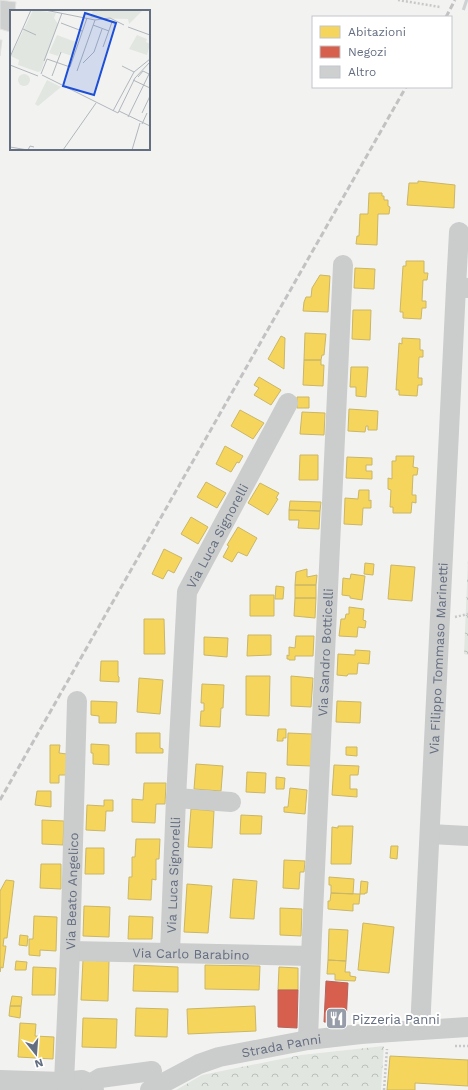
<svg xmlns="http://www.w3.org/2000/svg" width="468" height="1090" viewBox="0 0 468 1090" font-family="'Work Sans',sans-serif">
<style>
.forest{fill:url(#forest-crowns)}
.homes{fill:#f6d55c;stroke:#cab667}
.shops{fill:#d6604d;stroke:#b4645d}
.building{fill:#ced0d0;stroke:#e2e2e1}
.lines{fill:none;stroke-linecap:round;stroke-linejoin:round}
.minor-tunnel{stroke:#ced2d5;stroke-width:20;stroke-dasharray:20 10;stroke-linecap:butt}
.path{stroke:#c8c8c9;stroke-width:2.5;stroke-dasharray:2 2;stroke-linecap:butt}
.minor{stroke:#cbcccc;stroke-width:20}
.rail{stroke:#c2c2c3;stroke-width:3;stroke-dasharray:6 3;stroke-linecap:butt}
.labels{text-anchor:middle;stroke-width:4;stroke-linejoin:round;paint-order:stroke}
.street-label{font-size:13px;fill:#646e81;stroke:#fff}
.poi-label{font-size:13px;fill:#646e81;stroke:#fff;text-anchor:start}
.inset-road{fill:none;stroke:#b0b6bd;stroke-width:1}
.view{fill:#1d4ed8;fill-opacity:0.15;stroke:#1d4ed8;stroke-width:2}
.inset-edge{fill:none;stroke:#646e81;stroke-width:2}
</style>
<defs>
<pattern id="forest-crowns" width="20" height="18" patternUnits="userSpaceOnUse"><rect width="20" height="18" fill="#e1e6e0"/><path d="M2 6a3 3 0 1 1 6 0M12 15a3 3 0 1 1 6 0" fill="none" stroke="#babfbb"/></pattern>
</defs>
<rect width="100%" height="100%" fill="#f2f3f1"/>
<!-- forest -->
<path class="forest" d="M 468,559 L 468,655 L 464,654 Z
M 384,1046 L 381,1090 L 176,1090 L 202,1075 L 301,1055 Z"/>
<!-- homes -->
<path class="homes" d="M 418,181 L 455,185 L 454,208 L 407,205 L 409,183 L 418,183 Z
M 369,193 L 382,193 L 382,196 L 384,196 L 384,200 L 388,200 L 388,206 L 390,207 L 389,214 L 378,214 L 377,245 L 356,244 L 357,236 L 359,236 L 360,214 L 368,214 Z
M 406,261 L 424,261 L 424,273 L 428,273 L 427,280 L 423,280 L 422,301 L 426,301 L 426,308 L 422,308 L 421,319 L 403,318 L 403,312 L 400,312 L 403,266 L 406,266 Z
M 355,268 L 375,269 L 374,289 L 354,288 Z
M 320,275 L 330,276 L 328,312 L 303,311 L 304,302 L 306,297 L 311,297 L 312,288 Z
M 353,310 L 371,310 L 370,340 L 352,339 Z
M 305,333 L 326,334 L 324,355 L 322,355 L 321,360 L 304,360 Z
M 281,336 L 285,338 L 284,369 L 268,359 Z
M 402,338 L 420,339 L 420,350 L 423,350 L 423,357 L 419,357 L 418,378 L 422,378 L 422,385 L 418,385 L 417,396 L 399,395 L 399,390 L 396,390 L 399,343 L 402,344 Z
M 304,360 L 321,360 L 321,365 L 324,365 L 323,386 L 303,385 Z
M 351,367 L 368,367 L 366,397 L 356,396 L 356,387 L 350,387 Z
M 259,377 L 281,390 L 271,405 L 254,395 L 259,388 L 254,385 Z
M 297,397 L 309,397 L 309,408 L 297,408 Z
M 349,409 L 378,411 L 377,430 L 368,430 L 368,426 L 366,426 L 365,432 L 348,431 Z
M 240,410 L 264,423 L 253,439 L 231,426 Z
M 302,412 L 325,413 L 324,435 L 300,434 Z
M 225,446 L 243,456 L 239,463 L 237,462 L 231,472 L 216,464 Z
M 300,455 L 318,455 L 318,480 L 299,480 Z
M 396,456 L 414,456 L 413,467 L 418,468 L 417,475 L 413,475 L 412,495 L 416,495 L 416,503 L 412,502 L 411,513 L 393,513 L 393,507 L 390,507 L 391,490 L 388,489 L 388,478 L 392,479 L 392,461 L 396,461 Z
M 347,457 L 372,458 L 372,465 L 366,465 L 366,471 L 372,471 L 372,479 L 346,478 Z
M 206,482 L 226,493 L 217,508 L 197,497 Z
M 260,483 L 279,493 L 276,498 L 278,499 L 268,515 L 248,503 Z
M 359,490 L 369,490 L 369,501 L 371,500 L 371,508 L 363,508 L 362,525 L 344,524 L 345,498 L 358,499 Z
M 290,501 L 321,502 L 320,511 L 289,510 Z
M 289,510 L 320,511 L 319,529 L 298,528 L 299,520 L 289,520 Z
M 191,517 L 208,527 L 198,544 L 181,534 Z
M 238,527 L 257,538 L 247,556 L 238,552 L 232,562 L 223,557 L 229,546 L 227,545 Z
M 164,549 L 182,558 L 174,573 L 168,570 L 163,579 L 152,574 Z
M 365,563 L 374,564 L 373,575 L 364,574 Z
M 391,565 L 415,567 L 412,601 L 388,599 Z
M 307,569 L 307,577 L 317,575 L 316,585 L 295,585 L 296,572 Z
M 351,574 L 365,576 L 362,600 L 350,598 L 350,596 L 342,595 L 343,578 L 350,579 Z
M 295,585 L 316,585 L 316,598 L 295,598 Z
M 276,586 L 284,587 L 283,599 L 275,599 Z
M 250,595 L 274,595 L 274,616 L 250,616 Z
M 295,598 L 316,598 L 315,618 L 294,616 Z
M 349,607 L 364,609 L 363,620 L 366,621 L 365,628 L 358,627 L 357,637 L 339,636 L 341,619 L 345,619 L 346,614 L 349,614 Z
M 144,619 L 164,619 L 165,654 L 144,654 Z
M 248,635 L 271,635 L 271,655 L 247,656 Z
M 296,636 L 314,636 L 313,656 L 295,656 L 295,660 L 289,660 L 289,659 L 287,659 L 287,655 L 289,656 L 289,647 L 295,648 Z
M 204,637 L 228,638 L 227,657 L 204,655 Z
M 355,650 L 370,651 L 369,664 L 358,663 L 357,674 L 348,674 L 347,676 L 337,675 L 338,654 L 355,655 Z
M 101,661 L 118,661 L 118,676 L 119,677 L 119,682 L 100,681 Z
M 246,676 L 270,676 L 269,716 L 246,715 Z
M 291,676 L 313,678 L 311,707 L 291,706 Z
M 139,678 L 163,680 L 160,714 L 137,712 Z
M 202,684 L 224,685 L 223,708 L 221,708 L 220,727 L 200,726 L 201,711 L 204,711 L 204,703 L 201,703 Z
M 91,701 L 117,702 L 116,723 L 99,723 L 99,716 L 91,715 Z
M 337,701 L 361,702 L 360,723 L 336,722 Z
M 278,729 L 286,729 L 286,738 L 283,738 L 283,741 L 277,741 Z
M 136,733 L 160,733 L 160,748 L 163,749 L 163,753 L 136,753 Z
M 288,733 L 312,734 L 311,766 L 287,765 Z
M 91,744 L 109,745 L 109,765 L 93,764 L 93,753 L 91,753 Z
M 50,745 L 60,745 L 59,753 L 67,754 L 67,775 L 59,775 L 59,783 L 50,783 Z
M 346,747 L 357,747 L 357,756 L 346,755 Z
M 196,764 L 223,766 L 221,791 L 194,789 Z
M 334,765 L 359,766 L 358,775 L 350,775 L 350,789 L 357,789 L 357,797 L 332,795 Z
M 247,772 L 266,773 L 265,793 L 246,792 Z
M 276,777 L 285,778 L 284,789 L 276,789 Z
M 144,783 L 166,783 L 165,804 L 156,804 L 155,823 L 132,822 L 132,799 L 143,800 Z
M 290,788 L 307,790 L 305,814 L 284,812 L 284,807 L 288,807 Z
M 37,791 L 51,791 L 51,807 L 35,805 Z
M 104,800 L 113,800 L 113,811 L 106,811 L 105,831 L 86,830 L 87,805 L 104,806 Z
M 191,809 L 214,811 L 212,848 L 188,847 Z
M 241,815 L 262,816 L 261,834 L 240,834 Z
M 42,820 L 64,821 L 63,845 L 42,844 Z
M 338,826 L 353,826 L 351,864 L 331,864 L 332,827 L 338,828 Z
M 136,839 L 160,839 L 159,859 L 156,859 L 156,880 L 152,879 L 151,900 L 128,899 L 129,877 L 132,877 L 132,857 L 135,857 Z
M 391,846 L 398,846 L 397,859 L 390,858 Z
M 86,848 L 104,848 L 104,874 L 85,874 Z
M 284,860 L 305,861 L 304,872 L 300,872 L 299,889 L 283,888 Z
M 41,864 L 61,864 L 61,889 L 40,888 Z
M 329,877 L 354,879 L 353,894 L 331,893 L 331,885 L 329,885 Z
M 233,879 L 257,881 L 254,919 L 230,918 Z
M 6,880 L 14,881 L 7,938 L 4,938 L 3,946 L 6,946 L 3,968 L 1,967 L 0,972 L 0,891 Z
M 361,881 L 368,882 L 367,893 L 365,893 L 365,894 L 360,894 Z
M 187,884 L 212,886 L 208,933 L 184,932 Z
M 331,893 L 360,894 L 359,904 L 353,904 L 353,911 L 328,909 L 328,901 L 330,901 Z
M 84,906 L 110,907 L 109,937 L 83,936 Z
M 280,908 L 302,909 L 301,936 L 280,935 Z
M 34,916 L 57,917 L 56,951 L 40,950 L 40,956 L 29,955 L 29,939 L 33,939 Z
M 129,916 L 153,917 L 152,939 L 128,939 Z
M 363,923 L 394,927 L 389,973 L 358,970 Z
M 329,929 L 348,930 L 346,961 L 328,960 Z
M 20,935 L 28,936 L 27,946 L 19,945 Z
M 83,960 L 109,961 L 108,1001 L 81,1000 Z
M 328,960 L 346,961 L 345,972 L 350,972 L 350,976 L 356,977 L 355,981 L 335,980 L 335,974 L 327,974 Z
M 16,961 L 27,962 L 26,970 L 15,970 Z
M 134,965 L 178,967 L 178,992 L 133,991 Z
M 205,965 L 260,966 L 259,990 L 205,989 Z
M 33,967 L 56,968 L 55,995 L 32,995 Z
M 279,967 L 298,968 L 298,990 L 278,990 Z
M 12,996 L 22,997 L 21,1006 L 10,1006 Z
M 10,1006 L 21,1006 L 20,1018 L 9,1016 Z
M 255,1006 L 256,1031 L 188,1034 L 187,1009 Z
M 136,1008 L 168,1009 L 167,1037 L 135,1036 Z
M 83,1018 L 117,1019 L 116,1048 L 82,1047 Z
M 20,1023 L 36,1024 L 35,1036 L 54,1037 L 53,1059 L 18,1057 Z
M 390,1056 L 468,1060 L 468,1086 L 415,1083 L 415,1090 L 387,1090 Z"/>
<!-- shops -->
<path class="shops" d="M 326,981 L 348,983 L 346,1023 L 324,1022 Z
M 278,990 L 298,990 L 297,1028 L 278,1027 Z"/>
<!-- building -->
<path class="building" d="M 0,0 L 16,2 L 15,11 L 11,11 L 10,32 L 0,29 Z
M 0,40 L 2,40 L 0,56 Z"/>
<g class="lines">
<!-- minor-tunnel -->
<path class="minor-tunnel" d="M 465,0 L 468,1"/>
<!-- path -->
<path class="path" d="M 398,0 L 440,7
M 455,617 L 468,614
M 455,1046 L 468,1046
M 384,1090 L 387,1049"/>
<!-- minor -->
<g class="minor">
<path d="M 456,287 L 459,232"/>
<path d="M 176,798 L 231,802"/>
<path d="M 430,834 L 468,836"/>
<path id="s1" d="M 70,951 L 311,956"/>
<path id="s2" d="M 170,952 L 176,798 L 187,592 L 288,403"/>
<path id="s3" d="M 420,1030 L 456,287 L 468,288"/>
<path id="s4" d="M 308,1040 L 311,956 L 343,265"/>
<path d="M 0,1080 L 64,1082 L 82,1080 L 90,1084 L 94,1090"/>
<path id="s5" d="M 64,1082 L 70,951 L 77,701"/>
<path d="M 90,1084 L 100,1078 L 152,1071"/>
<path id="s6" d="M 150,1090 L 199,1064 L 219,1057 L 308,1040 L 361,1034 L 468,1027"/>
</g>
<!-- rail -->
<path class="rail" d="M 446,17 L 455,0
M 0,800 L 406,87"/>
</g>
<!-- icons -->
<defs>
<symbol id="restaurant-square" viewBox="-11 -11 22 22"><rect x="-9" y="-9" width="18" height="18" rx="4" fill="#969da8" stroke="#fff"/><path d="M-5-6h1v4h1v-4h1v4h1v-4h1v5L-1.5 .5V6h-2V.5L-5-1ZM5-6V6H3V1.5H1.5Q1.5-4 5-6Z" fill="#fff"/></symbol>
</defs>
<g fill-rule="evenodd">
<use href="#restaurant-square" x="324" y="1006" width="25" height="25"/>
</g>
<g class="labels">
<!-- street labels -->
<g class="street-label">
<text dy="5" stroke="none"><textPath href="#s2" startOffset="424">Via Luca Signorelli</textPath></text>
<text dy="5" stroke="none"><textPath href="#s4" startOffset="388">Via Sandro Botticelli</textPath></text>
<text dy="5" stroke="none"><textPath href="#s3" startOffset="372">Via Filippo Tommaso Marinetti</textPath></text>
<text dy="5" stroke="none"><textPath href="#s2" startOffset="77">Via Luca Signorelli</textPath></text>
<text dy="5" stroke="none"><textPath href="#s5" startOffset="191">Via Beato Angelico</textPath></text>
<text dy="5" stroke="none"><textPath href="#s1" startOffset="121">Via Carlo Barabino</textPath></text>
<text dy="5" stroke="none"><textPath href="#s6" startOffset="140">Strada Panni</textPath></text>
</g>
<!-- poi labels -->
<g class="poi-label">
<text x="352" y="1024">Pizzeria Panni</text>
</g>
</g>
<!-- overview -->
<g transform="translate(10 10)">
<rect width="140" height="140" fill="#f2f3f1"/>
<path d="M8 70a6 6 0 1 1 12 0a6 6 0 1 1-12 0Z" fill="#e1e6e0"/>
<path d="M 83,0 L 133,0 L 119,14 L 118,9 L 80,8 ZM 47,25 L 66,32 L 62,46 L 50,42 L 48,46 L 39,43 ZM 37,70 L 51,77 L 28,96 L 25,94 Z" fill="#e1e6e0"/>
<path d="M 23,0 L 46,3 L 44,8 L 48,14 L 31,61 L 28,62 L 8,55 L 9,50 L 1,46 ZM 127,25 L 137,29 L 136,32 L 140,34 L 137,45 L 119,39 Z" fill="#e1e6e0"/>
<path class="inset-road" d="M 35,0 L 85,10 L 100,8 L 114,15M 51,13 L 72,21M 83,15 L 99,21M 118,17 L 140,25M 13,19 L 26,25M 93,37 L 102,12M 0,47 L 21,0M 34,51 L 52,3M 73,53 L 84,42 L 92,19M 0,55 L 28,66M 112,56 L 124,62M 67,61 L 85,10M 31,64 L 37,49 L 60,57 L 77,8M 32,65 L 52,75M 42,66 L 51,42M 128,67 L 133,61 L 139,64M 123,70 L 140,78M 54,76 L 74,86M 74,86 L 108,103 L 125,68 L 140,52M 103,101 L 124,62 L 140,49M 109,101 L 140,116M 132,103 L 140,86M 118,107 L 140,62M 132,114 L 137,103M 0,137 L 18,140 L 20,136 L 24,137M 53,140 L 86,93M 122,140 L 130,113"/>
<path class="view" d="M 75,3 L 106,13 L 84,85 L 53,76 Z"/>
<rect width="140" height="140" class="inset-edge"/>
</g>
<!-- legend -->
<rect x="312" y="16" width="140" height="72" fill="#ffffff" stroke="#c1c5cd"/>
<rect x="320" y="26" width="20" height="12" fill="#f6d55c" stroke="#c1c5cd"/>
<text x="348" y="36" font-size="12" fill="#646e81">Abitazioni</text>
<rect x="320" y="46" width="20" height="12" fill="#d6604d" stroke="#c1c5cd"/>
<text x="348" y="56" font-size="12" fill="#646e81">Negozi</text>
<rect x="320" y="66" width="20" height="12" fill="#ced0d0" stroke="#c1c5cd"/>
<text x="348" y="76" font-size="12" fill="#646e81">Altro</text>
<!-- north arrow -->
<g transform="translate(36 1054) rotate(163)" stroke="#ffffff" stroke-width="3" paint-order="stroke">
<path d="M0-3L7 15L0 10L-7 15Z" fill="#646e81"/>
<text y="-6" font-size="11" font-weight="bold" text-anchor="middle" fill="#646e81">N</text>
</g>
</svg>
